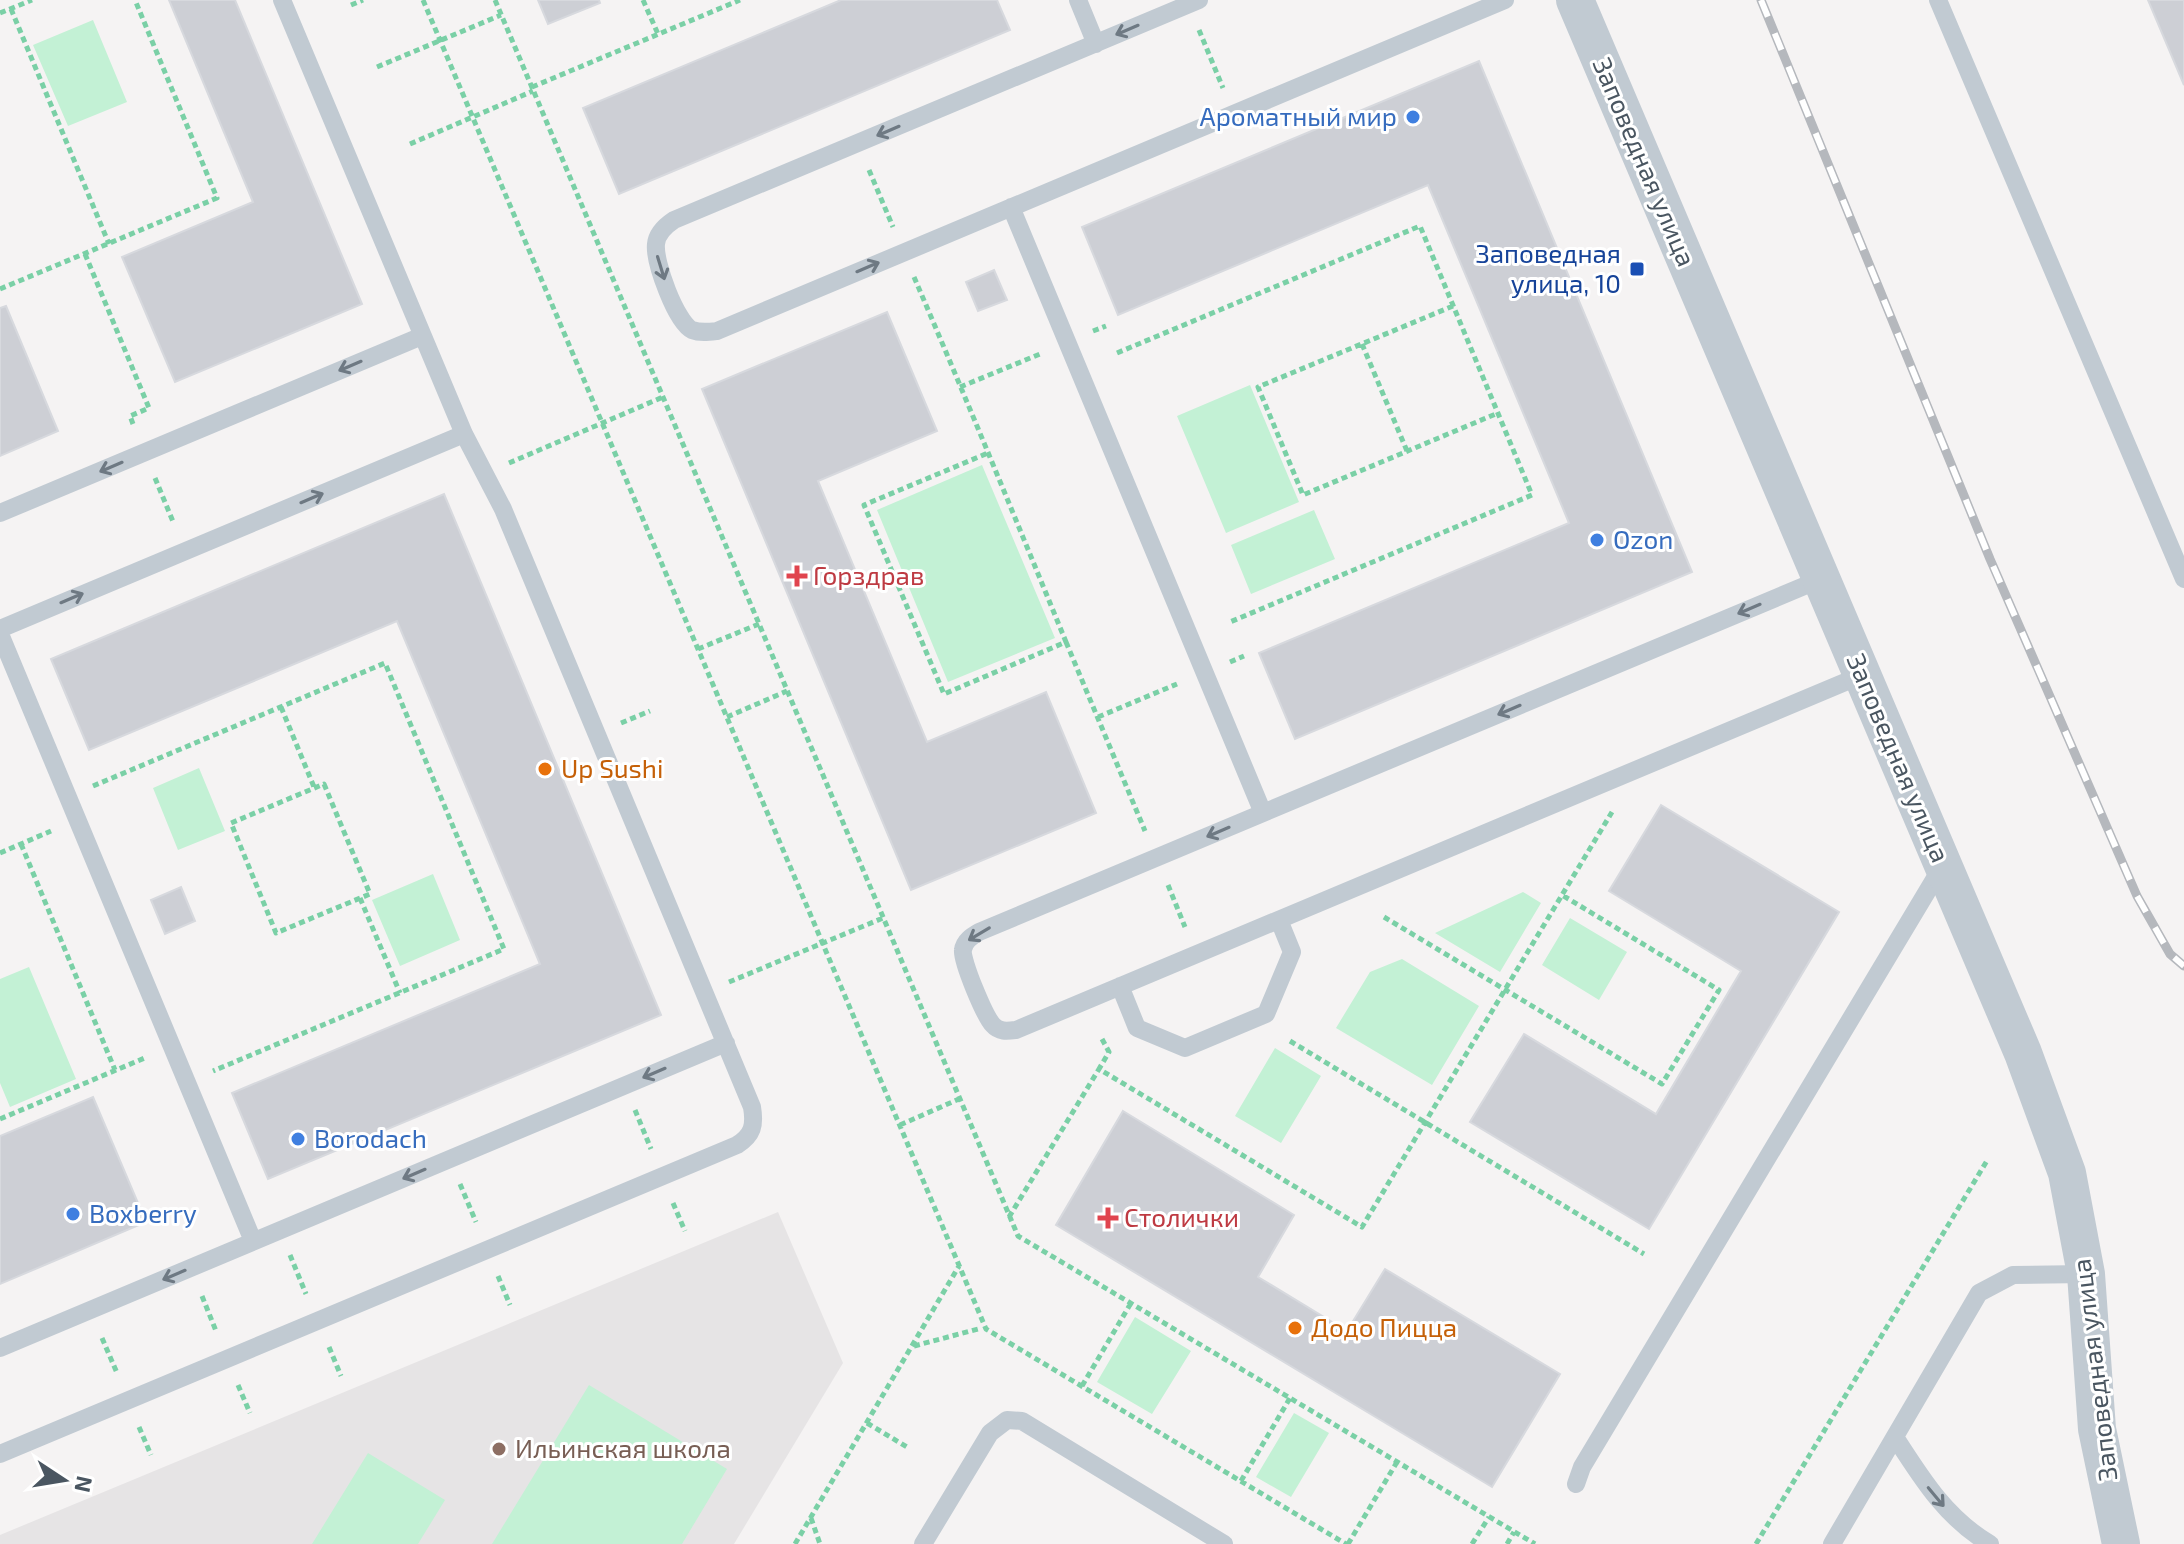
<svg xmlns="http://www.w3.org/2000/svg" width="2184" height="1544" viewBox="0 0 2184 1544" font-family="'Exo 2',sans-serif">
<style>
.education{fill:#e6e4e5}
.green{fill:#c3f1d5}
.building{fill:#cdcfd5;stroke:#d7d9de;stroke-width:2}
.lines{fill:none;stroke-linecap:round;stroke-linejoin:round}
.path{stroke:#7ad0a6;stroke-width:5;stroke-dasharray:6 4;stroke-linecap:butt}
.service{stroke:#c1cad2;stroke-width:18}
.minor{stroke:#c1cad2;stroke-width:38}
.rail-casing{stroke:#b5b8bd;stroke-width:9}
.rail{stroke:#fff;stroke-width:6;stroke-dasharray:18;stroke-linecap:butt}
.oneway{stroke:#6e7983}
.shop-dot{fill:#3f7fe0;stroke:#fff;stroke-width:3}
.transit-dot{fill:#1a4fb4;stroke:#fff;stroke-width:3}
.health-dot{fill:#e0444e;stroke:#fff;stroke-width:3}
.food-dot{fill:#e8710a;stroke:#fff;stroke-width:3}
.education-dot{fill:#8d6e63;stroke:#fff;stroke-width:3}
.labels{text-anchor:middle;stroke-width:6;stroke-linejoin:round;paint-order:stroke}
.shop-label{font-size:26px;fill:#366cbe;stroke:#fff;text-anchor:start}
.street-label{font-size:26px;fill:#4a5661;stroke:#fff}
.transit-label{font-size:26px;fill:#164399;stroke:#fff;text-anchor:end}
.health-label{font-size:26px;fill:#be3a42;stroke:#fff;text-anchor:start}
.food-label{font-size:26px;fill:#c56008;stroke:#fff;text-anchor:start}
.education-label{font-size:26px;fill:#785e54;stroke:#fff;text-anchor:start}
</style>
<rect width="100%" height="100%" fill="#f5f3f3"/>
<!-- education -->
<path class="education" d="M 778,1212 L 843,1363 L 734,1544 L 0,1544 L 0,1535 Z"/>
<!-- green -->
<path class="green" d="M 93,20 L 127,102 L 68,126 L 33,45 Z
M 1250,385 L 1299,502 L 1226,533 L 1177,416 Z
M 982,465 L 1055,638 L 948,682 L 877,510 Z
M 1314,510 L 1335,559 L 1251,594 L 1231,545 Z
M 199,768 L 225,831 L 178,850 L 153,788 Z
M 433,874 L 460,940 L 400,966 L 372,900 Z
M 1523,892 L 1541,903 L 1500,972 L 1435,933 Z
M 1570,918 L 1627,952 L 1599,1000 L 1542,965 Z
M 1402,959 L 1479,1006 L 1432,1085 L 1336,1028 L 1370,972 Z
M 29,967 L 76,1079 L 10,1107 L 0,1083 L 0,979 Z
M 1275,1048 L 1321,1076 L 1281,1143 L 1235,1116 Z
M 1135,1317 L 1191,1351 L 1152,1414 L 1097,1382 Z
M 589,1385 L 727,1469 L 682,1544 L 492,1544 Z
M 1294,1413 L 1329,1433 L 1291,1497 L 1256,1477 Z
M 368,1453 L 445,1500 L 418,1544 L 312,1544 Z"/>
<!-- building -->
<path class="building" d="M 169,0 L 235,0 L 362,304 L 175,382 L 122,257 L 253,202 Z
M 538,0 L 599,0 L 600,3 L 548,24 Z
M 841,0 L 997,0 L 1010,30 L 619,194 L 583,108 Z
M 2148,0 L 2184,0 L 2184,85 Z
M 1479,61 L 1692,572 L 1295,739 L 1259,653 L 1569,523 L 1428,185 L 1118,315 L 1082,227 Z
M 994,270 L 1007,300 L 978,311 L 966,282 Z
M 6,306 L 58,431 L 0,456 L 0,308 Z
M 887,312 L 937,431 L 818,481 L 927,742 L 1046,692 L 1096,813 L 911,890 L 702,389 Z
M 444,494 L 661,1015 L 268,1179 L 232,1093 L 540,964 L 397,621 L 89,750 L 51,659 Z
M 1661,805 L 1839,912 L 1649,1229 L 1470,1122 L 1524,1034 L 1656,1114 L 1741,971 L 1609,891 Z
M 181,887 L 195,921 L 165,934 L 151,900 Z
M 93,1097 L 146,1222 L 0,1284 L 0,1136 Z
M 1123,1111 L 1294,1215 L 1258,1277 L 1347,1331 L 1385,1269 L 1560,1374 L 1492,1487 L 1056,1225 Z"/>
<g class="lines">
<!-- path -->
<path class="path" d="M 423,0 L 986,1329 L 1346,1544
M 495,0 L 1018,1236 L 1535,1544
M 643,0 L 658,34
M 351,5 L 363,0
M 11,9 L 109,244
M 0,13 L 32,0
M 1199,30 L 1223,88
M 377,67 L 501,15
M 532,87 L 740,0
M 410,144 L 533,91
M 869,170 L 893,227
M 85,254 L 149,408 L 130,416 L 133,424
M 914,277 C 966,398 1016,520 1066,642 L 944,694 L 864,505 L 988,453
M 0,289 L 217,198 L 135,0
M 1453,306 L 1258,387 L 1303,495 L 1498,413
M 1093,331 L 1106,326
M 1362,344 L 1407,451
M 1117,353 L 1420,226 L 1532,495 L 1230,622
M 960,387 L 1040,354
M 509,463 L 663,397
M 155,478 L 174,524
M 1066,642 L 1145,831
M 698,649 L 759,624
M 1230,662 L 1244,656
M 281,707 L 314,787
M 727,717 L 787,691
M 1098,717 L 1177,684
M 621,723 L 650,711
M 324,784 L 370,894 L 276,933 L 231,823 Z
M 93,786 L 385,663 L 504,949 L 213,1071
M 21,844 L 115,1070
M 0,853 L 51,831
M 1168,885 L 1185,927
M 360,898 L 400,993
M 1384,917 L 1662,1084 L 1719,990 L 1562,895
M 729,982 L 883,918
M 1102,1039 L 1109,1052 L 1099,1069 L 1362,1227 L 1612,812
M 1290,1041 L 1644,1254
M 635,1110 L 651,1149
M 0,1119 L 147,1057
M 900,1125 L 959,1099
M 460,1184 L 476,1222
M 673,1203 L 685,1231
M 1009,1217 L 1099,1069
M 290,1255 L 306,1294
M 498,1276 L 510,1305
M 202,1296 L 216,1331
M 102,1338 L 117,1373
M 914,1346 L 978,1329
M 329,1347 L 341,1376
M 238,1385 L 250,1413
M 1082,1386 L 1131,1303
M 867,1423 L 907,1447
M 139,1427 L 151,1455
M 1241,1481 L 1290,1398
M 811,1518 L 820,1544
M 795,1544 L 959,1266
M 1348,1544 L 1397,1462
M 1472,1544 L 1489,1517
M 1507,1544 L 1514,1532
M 1756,1544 L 1988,1159"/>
<!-- service -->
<path class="service" d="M 1078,0 L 1096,44
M 1199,0 L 674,220 C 665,226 657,233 656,244 C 654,262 676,322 692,330 C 700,333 708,332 717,331 L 1505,0
M 1938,0 L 2184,579
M 1011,207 L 1263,813
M 0,513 L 422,336
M 1821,579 L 979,932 C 972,936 964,941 963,950 C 961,960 985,1017 993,1025 C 999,1032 1007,1031 1016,1030 L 1862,675
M 0,629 L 464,434
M 0,634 L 253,1241
M 1120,986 L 1137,1028 L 1185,1048 L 1266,1014 L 1292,952 L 1279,920
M 0,1348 L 726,1043
M 1895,1437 C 1922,1479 1946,1518 1990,1544
M 0,1454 L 737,1145 C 753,1135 755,1125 752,1107 L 503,509 L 464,434 L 282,0
M 1576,1484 L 1582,1467 L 1943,865
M 923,1544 L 990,1433 L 1007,1420 L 1022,1421 L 1224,1544
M 1832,1544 L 1979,1293 L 2013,1275 L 2086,1274"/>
<!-- minor -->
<path class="minor" d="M 1575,0 L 2023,1053 L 2067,1173 L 2086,1274 L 2097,1429 L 2121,1544"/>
<defs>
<path id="rail" d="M 1761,0 L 1990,559 L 2137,896 L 2170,954 L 2184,966"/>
</defs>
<!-- rail casing -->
<use href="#rail" class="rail-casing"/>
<!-- rail -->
<use href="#rail" class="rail"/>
</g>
<!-- one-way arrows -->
<defs><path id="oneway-shaft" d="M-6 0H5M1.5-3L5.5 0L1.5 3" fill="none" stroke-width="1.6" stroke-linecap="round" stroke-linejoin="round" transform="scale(2)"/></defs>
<g class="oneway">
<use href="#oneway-shaft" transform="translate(1127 30) rotate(157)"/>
<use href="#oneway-shaft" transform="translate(888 131) rotate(157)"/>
<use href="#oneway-shaft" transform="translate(868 267) rotate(-23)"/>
<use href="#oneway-shaft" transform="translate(661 268) rotate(73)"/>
<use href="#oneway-shaft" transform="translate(350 366) rotate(157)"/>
<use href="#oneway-shaft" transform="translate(111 467) rotate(157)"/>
<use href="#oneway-shaft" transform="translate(312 498) rotate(-23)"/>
<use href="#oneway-shaft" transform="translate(72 598) rotate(-23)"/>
<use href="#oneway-shaft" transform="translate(1749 609) rotate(157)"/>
<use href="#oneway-shaft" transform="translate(1509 710) rotate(157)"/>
<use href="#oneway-shaft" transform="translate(1218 832) rotate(157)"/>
<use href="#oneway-shaft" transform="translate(979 934) rotate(149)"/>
<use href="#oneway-shaft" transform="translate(654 1073) rotate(157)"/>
<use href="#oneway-shaft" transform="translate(414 1174) rotate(157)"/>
<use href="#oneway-shaft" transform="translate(174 1275) rotate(157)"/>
<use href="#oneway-shaft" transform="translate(1936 1497) rotate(50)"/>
</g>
<!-- markers -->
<g class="shop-dot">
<circle cx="1413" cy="117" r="8"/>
<circle cx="1597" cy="540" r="8"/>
<circle cx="298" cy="1139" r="8"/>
<circle cx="73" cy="1214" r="8"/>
</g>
<rect class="transit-dot" x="1629" y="261" width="16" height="16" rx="4"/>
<g class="health-dot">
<path d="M793 564h8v8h8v8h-8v8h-8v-8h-8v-8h8z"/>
<path d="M1104 1206h8v8h8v8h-8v8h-8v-8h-8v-8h8z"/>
</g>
<g class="food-dot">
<circle cx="545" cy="769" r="8"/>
<circle cx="1295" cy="1328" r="8"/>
</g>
<circle class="education-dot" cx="499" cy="1449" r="8"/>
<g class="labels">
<!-- shop labels -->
<g class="shop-label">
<text x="1397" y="126" text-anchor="end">Ароматный мир</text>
<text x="1613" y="549">Ozon</text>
<text x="314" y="1148">Borodach</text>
<text x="89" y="1223">Boxberry</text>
</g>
<!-- street labels -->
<g class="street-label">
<text transform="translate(1644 162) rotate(67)" y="9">Заповедная улица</text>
<text transform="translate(1898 758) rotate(67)" y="9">Заповедная улица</text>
<text transform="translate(2095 1370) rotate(-97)" y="9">Заповедная улица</text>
</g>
<!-- transit labels -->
<g class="transit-label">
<text x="1621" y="263">Заповедная<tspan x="1621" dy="30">улица, 10</tspan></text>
</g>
<!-- health labels -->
<g class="health-label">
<text x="813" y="585">Горздрав</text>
<text x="1124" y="1227">Столички</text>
</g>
<!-- food labels -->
<g class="food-label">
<text x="561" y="778">Up Sushi</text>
<text x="1311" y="1337">Додо Пицца</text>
</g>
<!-- education labels -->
<g class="education-label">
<text x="515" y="1458">Ильинская школа</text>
</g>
</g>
<!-- north arrow -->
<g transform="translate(64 1480) rotate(102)" stroke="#ffffff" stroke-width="6" paint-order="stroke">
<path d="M0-6L14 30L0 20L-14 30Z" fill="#4a5661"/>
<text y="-12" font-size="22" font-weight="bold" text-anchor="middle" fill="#4a5661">N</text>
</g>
</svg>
